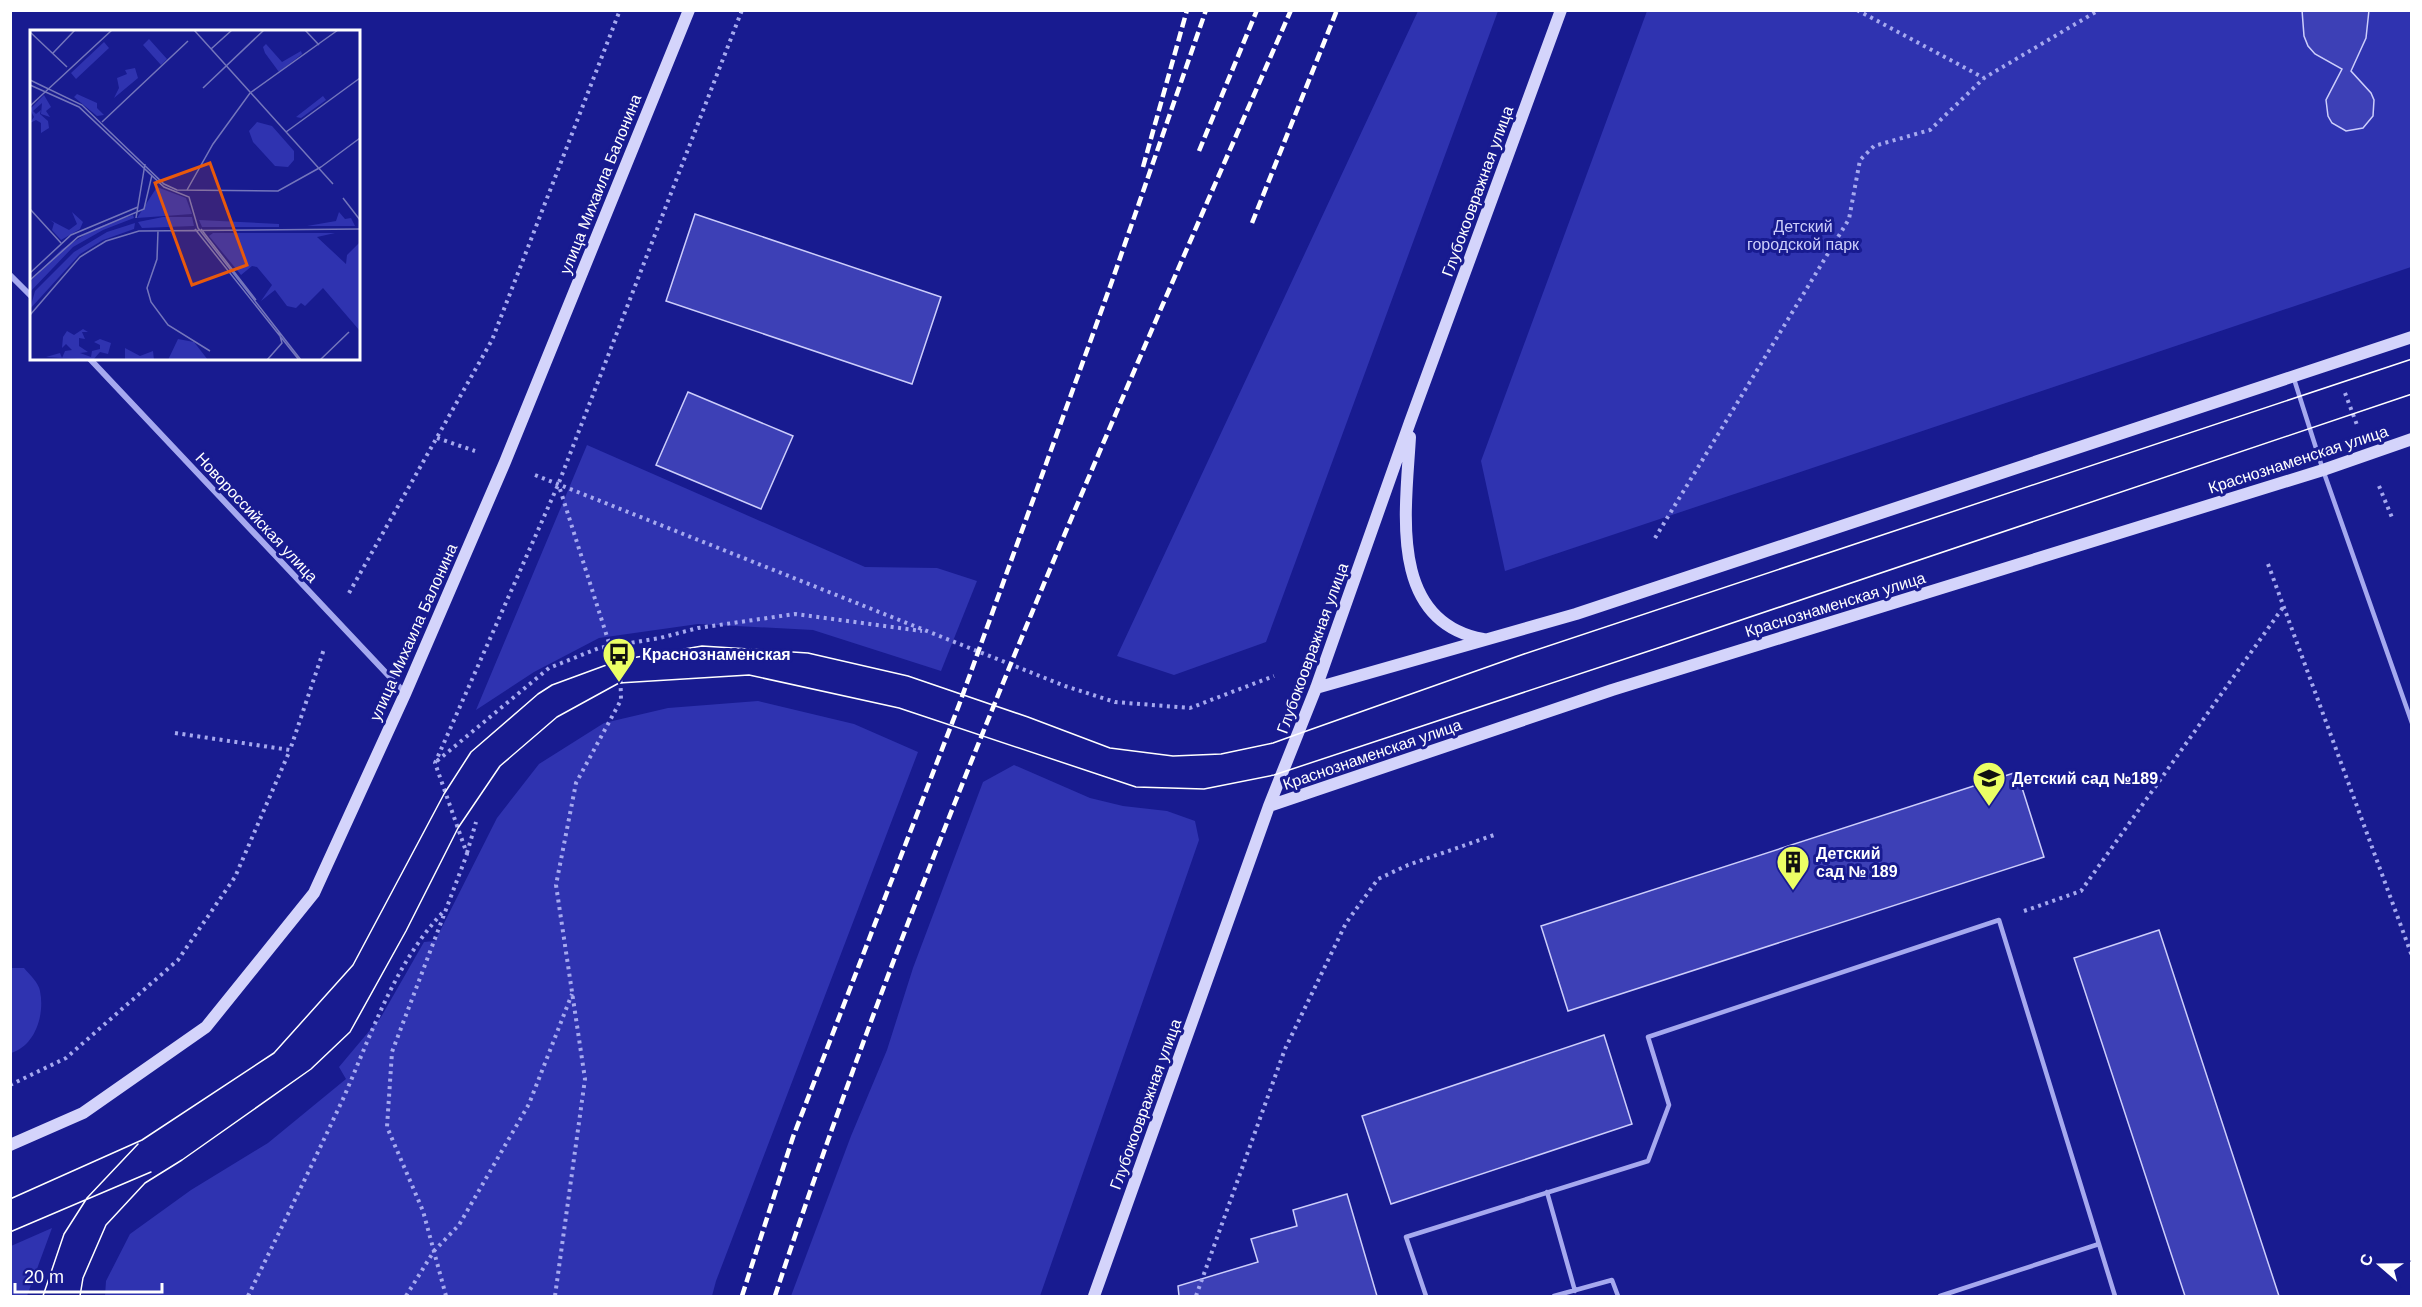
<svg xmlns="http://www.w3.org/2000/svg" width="2422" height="1307" viewBox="0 0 2422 1307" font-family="Helvetica,sans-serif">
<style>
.green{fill:#2f33b0}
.building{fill:#3d40b6;stroke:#cdcefb;stroke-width:1.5}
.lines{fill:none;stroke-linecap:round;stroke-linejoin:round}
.path{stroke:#a6a9ef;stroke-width:4;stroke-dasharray:3 4.5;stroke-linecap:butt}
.lane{stroke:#a6a9ef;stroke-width:4.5}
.street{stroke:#a6a9ef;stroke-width:6}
.secondary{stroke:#d4d4fb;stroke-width:12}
.tram{stroke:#fff;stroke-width:1.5}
.rail{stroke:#fff;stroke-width:4.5;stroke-dasharray:10 4.5;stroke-linecap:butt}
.labels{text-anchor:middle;stroke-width:6;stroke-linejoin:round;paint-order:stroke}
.street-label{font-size:16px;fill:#fff;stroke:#181b90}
.park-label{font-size:16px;fill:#cdcefb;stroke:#181b90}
.poi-label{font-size:16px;font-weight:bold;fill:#fff;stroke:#181b90;text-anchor:start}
.inset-road{fill:none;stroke:#7476bc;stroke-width:1.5}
.view{fill:#e8590c;fill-opacity:0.15;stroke:#e8590c;stroke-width:3}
.inset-edge{fill:none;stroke:#fff;stroke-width:3}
</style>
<rect width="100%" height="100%" fill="#181b90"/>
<!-- green -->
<path class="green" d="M 1418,11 L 1498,11 L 1266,642 L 1174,675 L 1117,656 Z
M 1647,11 L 2411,11 L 2411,267 L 1505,571 L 1481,461 Z
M 587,445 L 865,567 L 937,568 L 977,581 L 941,671 L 813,630 L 698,624 L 599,638 L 534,672 L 476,710 Z
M 758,701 L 854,724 L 918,752 L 716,1281 L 712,1296 L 105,1296 L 106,1281 L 130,1234 L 191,1190 L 268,1143 L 346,1079 L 339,1067 L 381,1017 L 424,942 L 435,941 L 497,818 L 539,764 L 604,723 L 668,708 Z
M 1014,765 L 1090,798 L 1123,806 L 1167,811 L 1195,821 L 1199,840 L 1040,1296 L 791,1296 L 851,1136 L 887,1050 L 913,968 L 983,782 Z
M 11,968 L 24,968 C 29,974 39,983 40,991 C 45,1015 35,1046 11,1053 Z
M 52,1228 L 27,1296 L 11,1296 L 11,1246 Z"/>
<!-- building -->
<path class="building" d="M 2302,10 L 2369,10 L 2366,38 L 2351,71 L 2371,93 L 2374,100 L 2373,116 L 2363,128 L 2346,131 L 2332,123 L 2328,116 L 2326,100 L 2342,69 L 2315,54 L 2308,46 L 2304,36 Z
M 695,214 L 941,297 L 912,384 L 666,301 Z
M 688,392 L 793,436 L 761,509 L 656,465 Z
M 2017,772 L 2044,857 L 1568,1011 L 1541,926 Z
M 2159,930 L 2279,1296 L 2185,1296 L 2074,958 Z
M 1604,1035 L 1632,1124 L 1391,1204 L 1362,1116 Z
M 1347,1194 L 1377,1296 L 1179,1296 L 1178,1286 L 1258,1262 L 1251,1239 L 1297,1226 L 1293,1210 Z"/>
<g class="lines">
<!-- path -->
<path class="path" d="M 1857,10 L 1984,78
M 2345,393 L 2357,425
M 437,438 L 475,451
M 535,475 L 1065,686 L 1115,702 L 1190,708 L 1274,676
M 2379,486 L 2393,520
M 1655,538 L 1849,219 L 1860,160 L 1874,146 L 1930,130 L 1984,78 L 2099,10
M 2268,564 L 2412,956
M 349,593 L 492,340 L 620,10
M 175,733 L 290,750 L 324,649
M 437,761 L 549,668 L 599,648 L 660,638 L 698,628 L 795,614 L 922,631
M 467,853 L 476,822
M 2024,911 L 2081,891 L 2284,606
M 10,1085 L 66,1058 L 178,960 L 235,877 L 290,750
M 248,1296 C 280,1231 312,1165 343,1099 C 372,1033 394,964 444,911
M 406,1296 L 434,1251 L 459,1225 L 529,1104 L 572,994
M 446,1296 L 423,1211 L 387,1127 L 392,1052 L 467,854 L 435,763 L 558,485 L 742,10
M 555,1296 L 585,1079 L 556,885 L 576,783 L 621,700 L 620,660 L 610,646 L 559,486
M 1196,1296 L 1285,1049 L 1346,923 L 1378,879 L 1408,865 L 1497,834"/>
<!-- lane -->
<path class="lane" d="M 2294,379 L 2323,470 L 2412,723
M 1547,1192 L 1575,1291
M 1426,1296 L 1406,1237 L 1648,1161 L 1669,1105 L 1648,1037 L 1999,920 L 2115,1296
M 1554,1296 L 1612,1280 L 1618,1296
M 1940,1296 L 2099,1244"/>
<!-- street -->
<path class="street" d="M 10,275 L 32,297
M 89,358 L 405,693"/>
<!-- secondary -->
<path class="secondary" d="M 1410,437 C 1406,509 1387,621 1483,639
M 1316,688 L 1576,614 L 2412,337
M 1269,806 L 1612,690 L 2323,470 L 2412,439
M 10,1145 L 83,1113 L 206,1027 L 314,893 L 405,694 L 505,462 L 689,10
M 1094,1296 L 1269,806 L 1316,688 L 1410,422 L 1561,10"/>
<!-- tram -->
<path class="tram" d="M 10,1199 L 142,1140 L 274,1053 L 353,965 L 444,794 L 471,752 L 538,694 L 552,685 L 620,660 L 702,646 L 808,653 L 908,676 L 1028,717 L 1110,748 L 1173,756 L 1221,754 L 1273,743 L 1298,734 L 1524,654 L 2412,359
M 10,1232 L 151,1172
M 43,1296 L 64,1234 L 87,1198 L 138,1144
M 80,1296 L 83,1278 L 106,1225 L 145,1183 L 182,1160 L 311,1069 L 350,1032 L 406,931 L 458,828 L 500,766 L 557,717 L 619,683 L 749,675 L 899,708 L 1136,787 L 1204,789 L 1274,775 L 1661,647 L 2412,394"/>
<!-- rail -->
<path class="rail" d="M 1199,151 L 1257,10
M 1143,167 L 1187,10
M 1252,223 L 1337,10
M 742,1296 L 793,1137 L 959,705 L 1111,284 L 1206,10
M 775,1296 C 919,857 1106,434 1291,10"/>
</g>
<!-- icons -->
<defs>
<symbol id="bus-pin" viewBox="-11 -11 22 30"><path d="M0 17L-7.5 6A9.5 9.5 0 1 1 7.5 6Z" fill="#ebff64" stroke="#181b90"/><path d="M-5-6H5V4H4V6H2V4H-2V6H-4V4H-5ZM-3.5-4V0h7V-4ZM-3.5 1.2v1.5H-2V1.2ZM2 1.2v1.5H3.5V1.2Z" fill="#111"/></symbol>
<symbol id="school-pin" viewBox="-11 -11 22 30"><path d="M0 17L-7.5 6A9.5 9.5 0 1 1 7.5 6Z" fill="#ebff64" stroke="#181b90"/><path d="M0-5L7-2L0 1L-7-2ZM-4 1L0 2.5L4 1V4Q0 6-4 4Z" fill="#111"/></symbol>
<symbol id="building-pin" viewBox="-11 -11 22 30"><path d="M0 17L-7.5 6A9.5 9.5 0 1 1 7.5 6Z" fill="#ebff64" stroke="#181b90"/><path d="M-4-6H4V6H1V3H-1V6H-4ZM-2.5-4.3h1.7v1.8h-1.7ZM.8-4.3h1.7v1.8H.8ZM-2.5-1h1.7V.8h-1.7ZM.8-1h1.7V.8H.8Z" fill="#111"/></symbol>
</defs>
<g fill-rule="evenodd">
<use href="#bus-pin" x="600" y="635" width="38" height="52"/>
<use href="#school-pin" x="1970" y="759" width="38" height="52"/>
<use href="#building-pin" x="1774" y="843" width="38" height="52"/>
</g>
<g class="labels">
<!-- street labels -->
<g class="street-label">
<text transform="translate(600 184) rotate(-68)" y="6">улица Михаила Балонина</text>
<text transform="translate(1477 191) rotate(-70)" y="6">Глубокоовражная улица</text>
<text transform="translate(2298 459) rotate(-18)" y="6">Краснознаменская улица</text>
<text transform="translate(257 517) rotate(47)" y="6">Новороссийская улица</text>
<text transform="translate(1835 604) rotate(-17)" y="6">Краснознаменская улица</text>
<text transform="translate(413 632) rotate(-66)" y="6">улица Михаила Балонина</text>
<text transform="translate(1312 648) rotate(-70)" y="6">Глубокоовражная улица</text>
<text transform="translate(1372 754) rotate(-19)" y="6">Краснознаменская улица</text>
<text transform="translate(1145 1104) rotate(-70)" y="6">Глубокоовражная улица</text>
</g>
<!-- park labels -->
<g class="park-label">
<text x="1803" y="232">Детский<tspan x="1803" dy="18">городской парк</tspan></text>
</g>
<!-- poi labels -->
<g class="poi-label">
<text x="642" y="660">Краснознаменская</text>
<text x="2012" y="784">Детский сад №189</text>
<text x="1816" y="859">Детский<tspan x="1816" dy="18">сад № 189</tspan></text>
</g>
</g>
<!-- overview -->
<g transform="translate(30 30)">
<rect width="330" height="330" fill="#181b90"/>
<path d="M 119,9 L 137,29 L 131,35 L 113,15 ZM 74,12 L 79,18 L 46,49 L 41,43 ZM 236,14 L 252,32 L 271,21 L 272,24 L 249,42 L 235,23 L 233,17 ZM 105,38 L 108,48 L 84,68 L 89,58 L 87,48 L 97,44 L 95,40 ZM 47,64 L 67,73 L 67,78 L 74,85 L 67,86 L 44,67 ZM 14,65 L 21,77 L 16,81 L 20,87 L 11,84 L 12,73 L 3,81 L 6,84 L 11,80 L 10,84 L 18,91 L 19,98 L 11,103 L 11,93 L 6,90 L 0,93 L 4,87 L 0,79 ZM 293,66 L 296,70 L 271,88 L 266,87 ZM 227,92 L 242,96 L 264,121 L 264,130 L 258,137 L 245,136 L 223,112 L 219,101 ZM 127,157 L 156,168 L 162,184 L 107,188 ZM 42,182 L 53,192 L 50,199 L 31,210 L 22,200 L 24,193 L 20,190 L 39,200 L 47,194 ZM 309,182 L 315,189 L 321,188 L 325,196 L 277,196 L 306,191 ZM 103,185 L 104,188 L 73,200 L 43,217 L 0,262 L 2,249 L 32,219 L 66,198 ZM 133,187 L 162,187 L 164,196 L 112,198 L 108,192 ZM 169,190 L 249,194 L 249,197 L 172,197 ZM 105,193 L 104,199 L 73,210 L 50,224 L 0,279 L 5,261 L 44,222 L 77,202 ZM 183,203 L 305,203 L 287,207 L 316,234 L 317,225 L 330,212 L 330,301 L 293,258 L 275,276 L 271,273 L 266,278 L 257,276 L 245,260 L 231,271 L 242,255 L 227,237 L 222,236 L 211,245 L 179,206 ZM 53,299 L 58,302 L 52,302 L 55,309 L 49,308 L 49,316 L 58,322 L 50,323 L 61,327 L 62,321 L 70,319 L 70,315 L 64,312 L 70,309 L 81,313 L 78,324 L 70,322 L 63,330 L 16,327 L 30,323 L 32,328 L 35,321 L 42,320 L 36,314 L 32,318 L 33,307 L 37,301 L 44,305 ZM 148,309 L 164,312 L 178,330 L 138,330 ZM 95,318 L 110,326 L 123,321 L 124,330 L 95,330 Z" fill="#2f33b0"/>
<path class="inset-road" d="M 164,0 L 303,154M 275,0 L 289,15M 0,2 L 37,37M 181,19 L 202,0M 23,23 L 45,0M 0,50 L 52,75 L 134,154 L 147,160 L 248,161 L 291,137M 0,55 L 49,77 L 134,157 L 159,167 L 168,198 L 271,330M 173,58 L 234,0M 0,76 L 82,0M 72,92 L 158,11M 256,102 L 330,48M 291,137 L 330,108M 157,160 L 183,114 L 220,63 L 308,0M 313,168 L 330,190M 0,179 L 31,213M 106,188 L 115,134M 165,199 L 269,330M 171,199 L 226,270M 128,201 L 127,229 L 117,258 L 121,272 L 138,295 L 180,321M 0,243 L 41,205 L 108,177M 0,250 L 48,207 L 114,179 L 122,145M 0,285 L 50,227 L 76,211 L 109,201 L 330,199M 237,330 L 252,313 L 249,302M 290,330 L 319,302"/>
<path class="view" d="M 180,133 L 217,235 L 162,255 L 125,153 Z"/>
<rect width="330" height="330" class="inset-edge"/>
</g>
<!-- border -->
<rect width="2422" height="1307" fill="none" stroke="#ffffff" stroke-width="24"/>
<!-- north arrow -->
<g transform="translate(2380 1265) rotate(290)" stroke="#181b90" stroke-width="4.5" paint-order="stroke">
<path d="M0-4.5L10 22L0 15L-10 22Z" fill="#ffffff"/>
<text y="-9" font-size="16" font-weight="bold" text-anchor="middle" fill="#ffffff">С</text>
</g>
<!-- scale -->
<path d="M15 1283v9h147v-9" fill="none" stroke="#ffffff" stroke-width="3"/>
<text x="24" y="1283" font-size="18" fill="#ffffff" stroke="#181b90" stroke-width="4.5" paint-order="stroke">20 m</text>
</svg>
